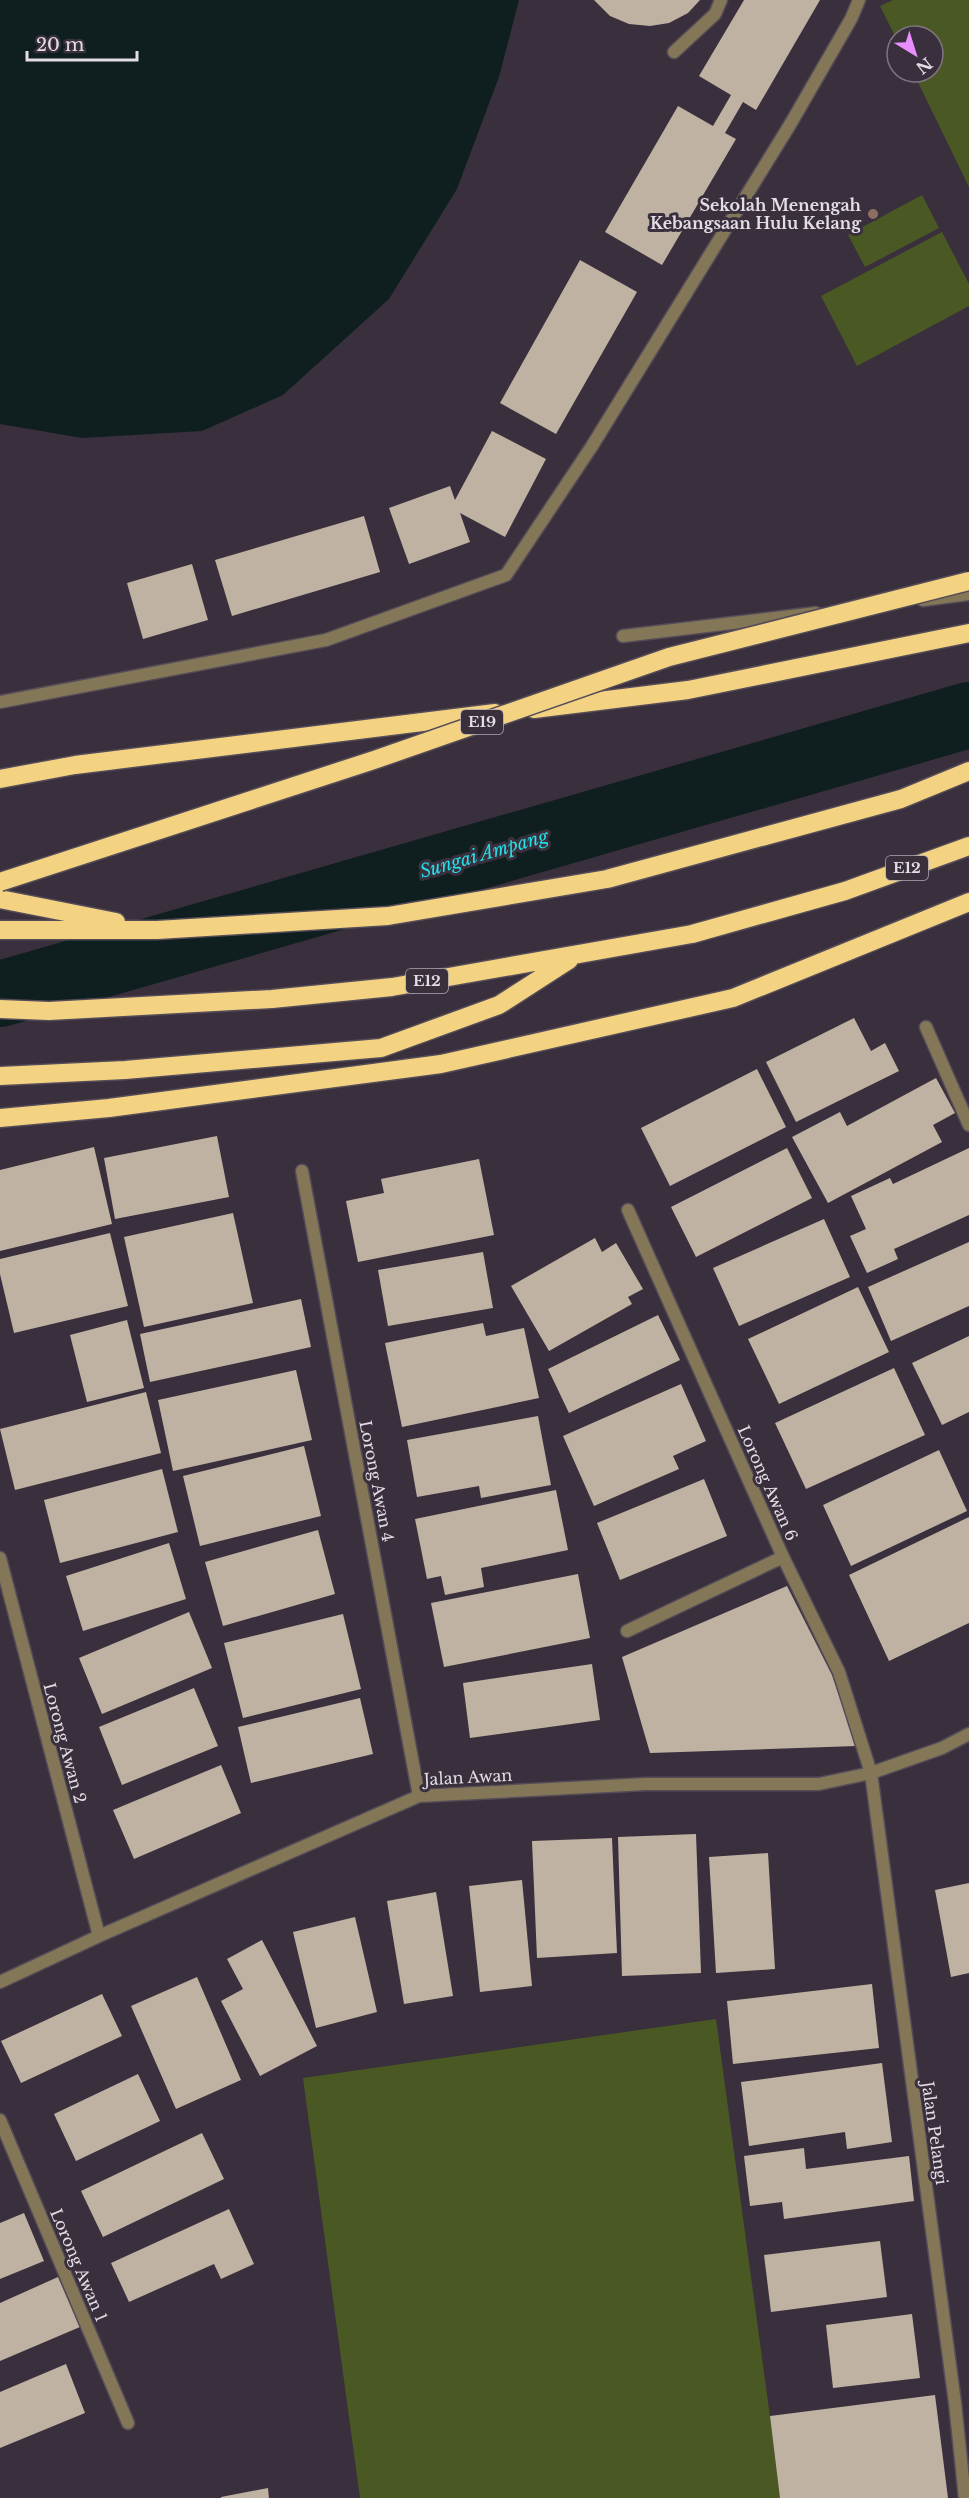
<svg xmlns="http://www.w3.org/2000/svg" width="969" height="2498" viewBox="0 0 969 2498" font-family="'Libre Baskerville',serif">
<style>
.green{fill:#4a5923}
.water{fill:#0f1f1f}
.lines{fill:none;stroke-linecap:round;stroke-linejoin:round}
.river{stroke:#0f1f1f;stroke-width:66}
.building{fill:#c0b2a3}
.service-casing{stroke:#554c58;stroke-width:15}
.minor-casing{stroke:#554c58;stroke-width:15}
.motorway-casing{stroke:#554c58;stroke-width:21}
.service{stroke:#847758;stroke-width:12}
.minor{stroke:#847758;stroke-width:12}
.motorway{stroke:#f3d282;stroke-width:18}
.motorway-bridge-casing{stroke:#554c58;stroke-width:21;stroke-linecap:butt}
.motorway-bridge{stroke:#f3d282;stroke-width:18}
.education-dot{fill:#8d6e63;stroke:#3a303d;stroke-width:2}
.labels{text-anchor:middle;stroke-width:6;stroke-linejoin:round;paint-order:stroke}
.shield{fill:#3a303d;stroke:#b0a9b3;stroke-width:1.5}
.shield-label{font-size:15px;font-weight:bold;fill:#e3dde5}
.poi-label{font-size:16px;font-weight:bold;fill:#e3dde5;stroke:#3a303d;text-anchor:end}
.street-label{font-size:16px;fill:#e3dde5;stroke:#3a303d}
.water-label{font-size:18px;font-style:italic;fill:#22e1e8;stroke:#3a303d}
</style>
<rect width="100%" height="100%" fill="#3a303d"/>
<!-- green -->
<path class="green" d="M 893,0 L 969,0 L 969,187 L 913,72 L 933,72 L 933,36 L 897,36 L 897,40 L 880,6 Z
M 922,195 L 939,228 L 865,267 L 848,235 Z
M 942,232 L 969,284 L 969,306 L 857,366 L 821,296 Z
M 716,2019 L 781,2498 L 360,2498 L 303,2078 Z"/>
<!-- water -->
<path class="water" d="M 0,0 L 519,0 L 499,77 L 457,189 L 389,299 L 283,395 L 202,431 L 82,438 L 0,424 Z"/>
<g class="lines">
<!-- river -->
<path class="river" d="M 0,994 L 969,715"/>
</g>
<!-- building -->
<path class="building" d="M 594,0 L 700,0 L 688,13 L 669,23 L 650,26 L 629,24 L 610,16 Z
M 744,0 L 820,0 L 756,110 L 743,102 L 725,133 L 736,139 L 662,265 L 605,232 L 678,106 L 713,126 L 731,95 L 699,76 Z
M 580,260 L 637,292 L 556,434 L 500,403 Z
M 492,431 L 546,459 L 505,537 L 460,513 L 470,542 L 409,564 L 389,508 L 450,486 L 455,500 Z
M 364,516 L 380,572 L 232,616 L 215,560 Z
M 192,564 L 208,620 L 143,639 L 127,583 Z
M 854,1018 L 871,1051 L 885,1043 L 899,1071 L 796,1122 L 766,1062 Z
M 757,1069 L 786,1127 L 670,1186 L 641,1128 Z
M 936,1078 L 955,1113 L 933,1125 L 942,1142 L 828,1203 L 792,1137 L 840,1112 L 847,1126 Z
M 217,1136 L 229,1197 L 115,1219 L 104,1158 Z
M 94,1147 L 112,1224 L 0,1251 L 0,1170 Z
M 787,1148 L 812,1198 L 696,1257 L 671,1207 Z
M 969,1148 L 969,1215 L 894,1249 L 898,1259 L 867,1273 L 850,1236 L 866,1229 L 851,1196 L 890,1178 L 893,1184 Z
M 479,1159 L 494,1235 L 358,1262 L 346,1201 L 384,1193 L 381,1179 Z
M 233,1213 L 253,1303 L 144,1327 L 124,1237 Z
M 824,1219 L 850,1277 L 739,1326 L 713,1268 Z
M 110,1233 L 128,1306 L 14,1333 L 0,1274 L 0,1259 Z
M 595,1238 L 602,1252 L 616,1243 L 643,1289 L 628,1297 L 632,1304 L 549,1351 L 511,1286 Z
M 969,1242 L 969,1306 L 891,1341 L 868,1287 Z
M 483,1252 L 493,1308 L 388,1326 L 378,1270 Z
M 858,1287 L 889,1352 L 779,1404 L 748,1339 Z
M 301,1299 L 311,1347 L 150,1382 L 140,1334 Z
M 658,1315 L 680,1360 L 569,1413 L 548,1369 Z
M 127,1320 L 144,1388 L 87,1402 L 70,1335 Z
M 483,1323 L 486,1336 L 524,1328 L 539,1398 L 402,1427 L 385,1343 Z
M 969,1336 L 969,1412 L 942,1425 L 912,1363 Z
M 894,1368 L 925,1435 L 806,1489 L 775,1423 Z
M 296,1370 L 312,1440 L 173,1471 L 158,1400 Z
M 681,1384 L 706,1441 L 673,1456 L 679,1469 L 594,1506 L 563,1436 Z
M 146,1392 L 161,1453 L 15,1490 L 0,1429 Z
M 538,1416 L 551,1485 L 481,1498 L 479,1486 L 417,1497 L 407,1440 Z
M 304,1446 L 321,1516 L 200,1546 L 183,1476 Z
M 939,1450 L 967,1511 L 851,1566 L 823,1505 Z
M 162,1469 L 178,1532 L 60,1563 L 44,1500 Z
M 704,1479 L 727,1536 L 620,1580 L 597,1523 Z
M 556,1490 L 568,1550 L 481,1568 L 484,1587 L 445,1595 L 441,1576 L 427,1579 L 415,1519 Z
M 969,1517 L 969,1623 L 889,1661 L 849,1575 Z
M 318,1530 L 335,1594 L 223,1626 L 205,1562 Z
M 169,1543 L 186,1599 L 83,1631 L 66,1576 Z
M 578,1574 L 590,1638 L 444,1667 L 431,1603 Z
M 787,1586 L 832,1675 L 856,1746 L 650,1753 L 622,1657 Z
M 189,1612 L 212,1668 L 102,1714 L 79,1658 Z
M 343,1614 L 361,1689 L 243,1718 L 224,1643 Z
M 592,1664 L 600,1720 L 470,1738 L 463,1683 Z
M 194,1688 L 218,1746 L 122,1785 L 99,1727 Z
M 360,1698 L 373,1754 L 251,1783 L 238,1727 Z
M 221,1765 L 241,1813 L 134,1859 L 113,1810 Z
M 696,1834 L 701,1973 L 622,1976 L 618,1837 Z
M 612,1838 L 617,1953 L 537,1958 L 532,1841 Z
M 768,1853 L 775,1969 L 716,1973 L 709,1857 Z
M 522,1880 L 532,1986 L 480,1992 L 469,1886 Z
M 969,1883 L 969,1973 L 951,1977 L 935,1890 Z
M 436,1892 L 453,1996 L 404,2004 L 387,1901 Z
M 355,1917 L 377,2012 L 316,2028 L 293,1932 Z
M 262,1940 L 317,2046 L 260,2076 L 221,2001 L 243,1989 L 227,1959 Z
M 197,1977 L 241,2080 L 176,2109 L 131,2006 Z
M 872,1984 L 879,2048 L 733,2064 L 727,2001 Z
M 102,1994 L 122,2036 L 21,2083 L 1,2041 Z
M 882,2063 L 892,2142 L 847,2149 L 845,2132 L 749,2146 L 741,2082 Z
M 138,2074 L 160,2121 L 76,2161 L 54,2114 Z
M 202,2133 L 224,2179 L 103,2237 L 81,2191 Z
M 804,2148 L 806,2169 L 909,2156 L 914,2201 L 784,2219 L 782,2202 L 750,2206 L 744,2156 Z
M 229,2209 L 254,2264 L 221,2279 L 214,2264 L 129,2302 L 111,2263 Z
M 24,2213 L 44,2261 L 0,2279 L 0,2223 Z
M 880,2241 L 887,2297 L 771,2312 L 764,2255 Z
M 58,2277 L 80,2327 L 0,2361 L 0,2303 Z
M 912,2314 L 920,2378 L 833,2388 L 826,2325 Z
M 66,2364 L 85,2413 L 0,2448 L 0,2392 Z
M 935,2395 L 948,2498 L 780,2498 L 770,2416 Z
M 268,2488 L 269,2498 L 221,2498 L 221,2497 Z"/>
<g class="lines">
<defs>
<path id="service" d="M 674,52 L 715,14 L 721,0
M 923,600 L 969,594
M 623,636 L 816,613
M 0,702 L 326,640 L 506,575 L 592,446 L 791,123 L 851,19 L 859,0
M 627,1631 L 783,1557"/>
<path id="minor" d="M 926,1027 L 969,1125
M 302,1171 L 419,1796
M 628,1210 L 783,1557 L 839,1672 L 871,1773 L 955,2403 L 965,2498
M 0,1558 L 99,1936
M 0,1982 L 99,1936 L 419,1796 L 646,1784 L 819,1784 L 871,1773 L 942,1748 L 969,1734
M 0,2120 L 128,2423"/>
<path id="motorway" d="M 534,709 L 688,690 L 969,633
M 0,779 L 75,765 L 495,713
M 0,899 L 116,922
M 0,930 L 157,930 L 388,916 L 607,879 L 901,799 L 969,771
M 0,1009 L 49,1011 L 272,999 L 392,987 L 692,934 L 845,891 L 969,846
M 0,1076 L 125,1070 L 381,1048 L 499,1005 L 569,960
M 0,1118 L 109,1108 L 441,1064 L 733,998 L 969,902"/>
</defs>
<!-- service casing -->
<use href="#service" class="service-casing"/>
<!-- minor casing -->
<use href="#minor" class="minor-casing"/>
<!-- motorway casing -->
<use href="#motorway" class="motorway-casing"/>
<!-- service -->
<use href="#service" class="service"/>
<!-- minor -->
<use href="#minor" class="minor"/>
<!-- motorway -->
<use href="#motorway" class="motorway"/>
<defs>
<path id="motorway-bridge" d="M 0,882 L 374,760 L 669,657 L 969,581"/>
</defs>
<!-- motorway-bridge casing -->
<use href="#motorway-bridge" class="motorway-bridge-casing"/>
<!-- motorway-bridge -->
<use href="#motorway-bridge" class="motorway-bridge"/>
</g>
<!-- markers -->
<circle class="education-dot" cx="873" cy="214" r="6"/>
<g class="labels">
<!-- shield labels -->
<g class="shield">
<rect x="461" y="710" width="42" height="24" rx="4.5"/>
<rect x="886" y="856" width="42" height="24" rx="4.5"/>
<rect x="406" y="969" width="42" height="24" rx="4.5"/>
</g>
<g class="shield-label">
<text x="482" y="727">E19</text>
<text x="907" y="873">E12</text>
<text x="427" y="986">E12</text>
</g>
<!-- poi labels -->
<g class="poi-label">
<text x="861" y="211">Sekolah Menengah<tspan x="861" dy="18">Kebangsaan Hulu Kelang</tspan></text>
</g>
<!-- street labels -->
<g class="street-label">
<text transform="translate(377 1481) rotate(79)" y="6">Lorong Awan 4</text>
<text transform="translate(768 1483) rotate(66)" y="6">Lorong Awan 6</text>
<text transform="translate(65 1743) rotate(75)" y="6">Lorong Awan 2</text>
<text transform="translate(468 1777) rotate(-3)" y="6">Jalan Awan</text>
<text transform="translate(935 2133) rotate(82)" y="6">Jalan Pelangi</text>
<text transform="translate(79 2265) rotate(67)" y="6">Lorong Awan 1</text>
</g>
<!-- water labels -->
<g class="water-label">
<text transform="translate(484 854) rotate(-16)" y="6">Sungai Ampang</text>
</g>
</g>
<!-- north arrow -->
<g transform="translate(915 54) rotate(142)"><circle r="28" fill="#3a303d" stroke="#7e7580" stroke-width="1.5"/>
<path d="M0-4.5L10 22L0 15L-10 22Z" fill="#e88eff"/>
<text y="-9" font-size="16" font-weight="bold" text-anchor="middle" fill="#e3dde5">N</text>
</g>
<!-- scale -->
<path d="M27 51v9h110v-9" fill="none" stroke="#e3dde5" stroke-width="3"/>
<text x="36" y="51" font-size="18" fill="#e3dde5" stroke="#3a303d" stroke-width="4.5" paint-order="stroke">20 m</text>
</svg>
